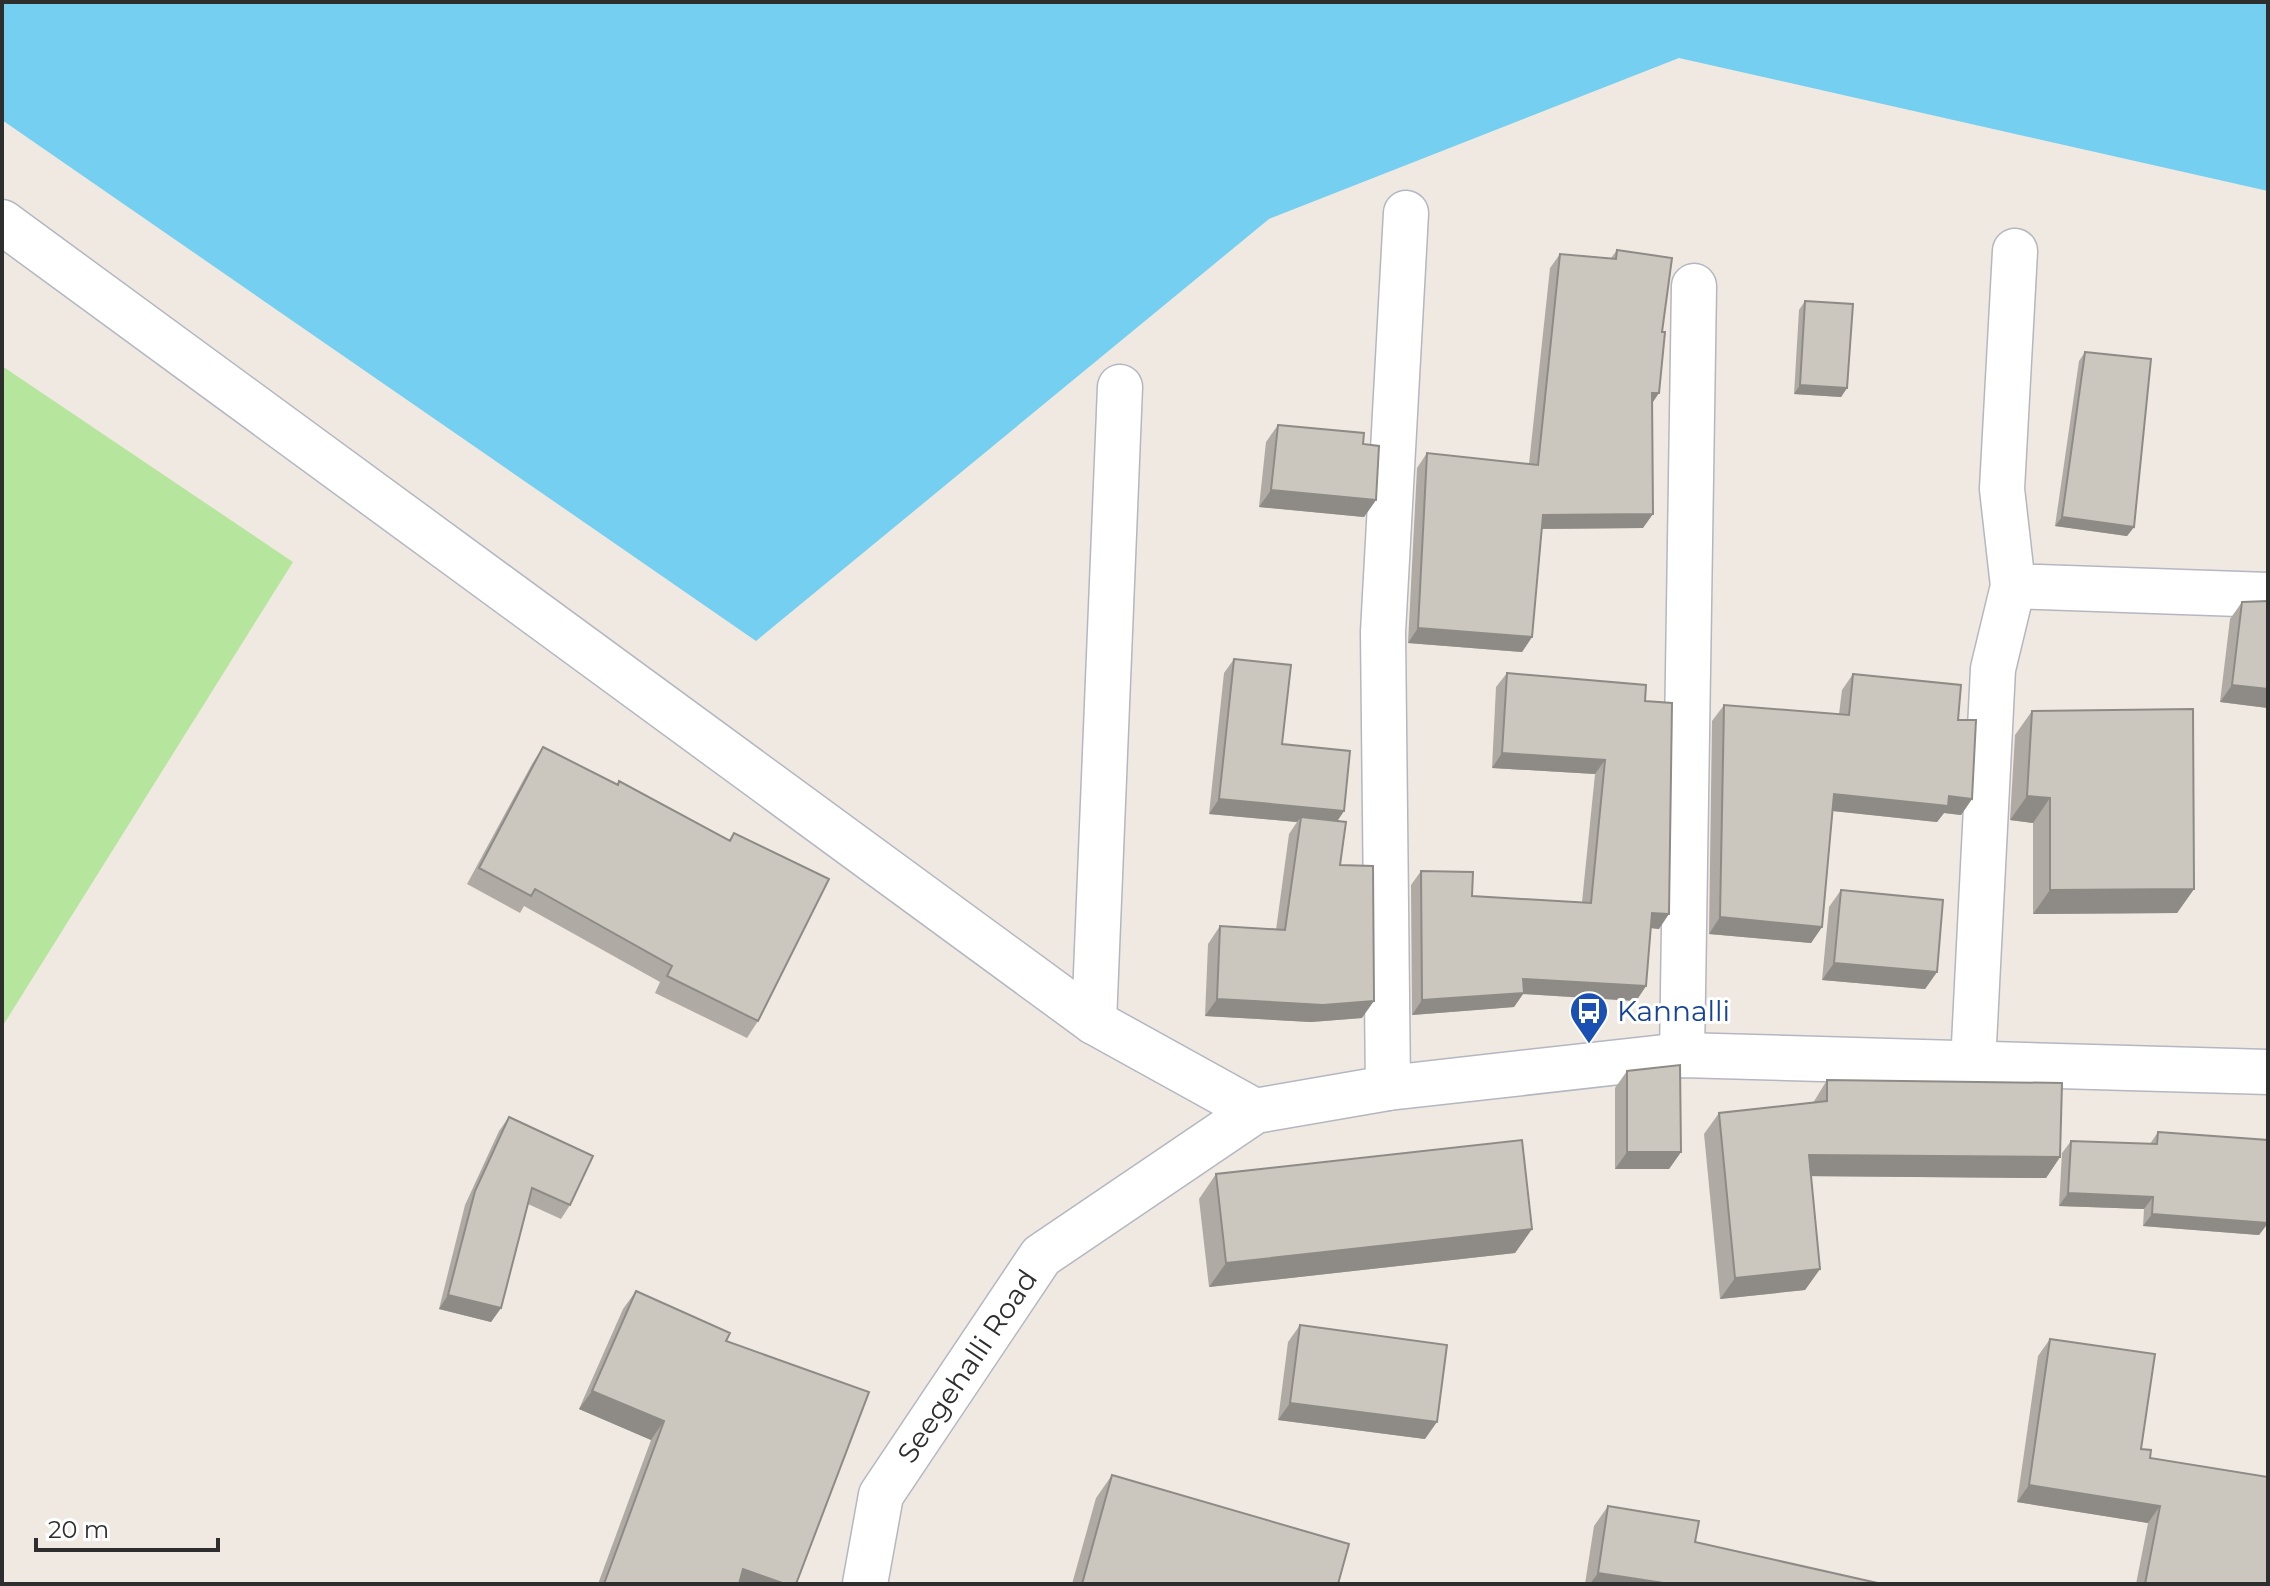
<svg xmlns="http://www.w3.org/2000/svg" width="2270" height="1586" viewBox="0 0 2270 1586" font-family="Montserrat,sans-serif">
<style>
.green{fill:#b6e59e}
.water{fill:#75cff0}
.lines{fill:none;stroke-linecap:round;stroke-linejoin:round}
.street-casing{stroke:#b4b7c1;stroke-width:47}
.secondary-casing{stroke:#b4b7c1;stroke-width:47}
.street{stroke:#fff;stroke-width:44}
.secondary{stroke:#fff;stroke-width:44}
.wall{fill:#afaba4}
.shaded-wall{fill:#8e8b86}
.building{fill:#cbc7bf;stroke:#8e8b86;stroke-width:2}
.labels{text-anchor:middle;stroke-width:6;stroke-linejoin:round;paint-order:stroke}
.transit-label{font-size:28px;fill:#164399;stroke:#fff;text-anchor:start}
.street-label{font-size:28px;fill:#2e2e2e;stroke:#fff}
</style>
<rect width="100%" height="100%" fill="#efe9e1"/>
<!-- green -->
<path class="green" d="M 2,366 L 293,562 L 2,1027 Z"/>
<!-- water -->
<path class="water" d="M 2,2 L 2268,2 L 2268,191 L 1679,58 L 1269,219 L 756,641 L 2,120 Z"/>
<g class="lines">
<defs>
<path id="street" d="M 2013,586 L 2268,595
M 1094,1022 L 1120,387
M 1682,1055 L 1694,286
M 1973,1064 L 1993,669 L 2013,586 L 2002,489 L 2015,251
M 1388,1088 L 1383,632 L 1406,213"/>
<path id="secondary" d="M 2,222 L 1094,1022 L 1255,1111 L 1388,1088 L 1682,1055 L 2268,1072
M 865,1584 L 881,1495 L 1041,1256 L 1255,1111"/>
</defs>
<!-- street casing -->
<use href="#street" class="street-casing"/>
<!-- secondary casing -->
<use href="#secondary" class="secondary-casing"/>
<!-- street -->
<use href="#street" class="street"/>
<!-- secondary -->
<use href="#secondary" class="secondary"/>
</g>
<!-- wall -->
<path class="wall" d="M 1617,250 L 1652,403 L 1643,528 L 1541,529 L 1532,637 L 1522,652 L 1408,643 L 1417,468 L 1427,453 L 1529,464 L 1550,268 L 1560,254 L 1611,258 Z
M 1805,301 L 1847,388 L 1841,397 L 1794,394 L 1799,310 Z
M 2085,352 L 2134,527 L 2127,536 L 2055,526 L 2079,361 Z
M 1278,425 L 1363,444 L 1376,500 L 1364,517 L 1259,507 L 1266,442 Z
M 2242,602 L 2268,708 L 2220,702 L 2230,619 Z
M 1234,659 L 1282,744 L 1344,811 L 1337,821 L 1340,865 L 1362,1018 L 1311,1022 L 1205,1016 L 1208,944 L 1220,926 L 1276,930 L 1289,834 L 1297,822 L 1209,814 L 1224,673 Z
M 1507,673 L 1645,701 L 1659,929 L 1651,928 L 1646,986 L 1636,1001 L 1523,994 L 1514,1007 L 1412,1015 L 1411,885 L 1421,871 L 1472,896 L 1582,902 L 1595,774 L 1492,768 L 1496,687 Z
M 1853,674 L 1958,720 L 1972,799 L 1961,815 L 1944,813 L 1937,822 L 1833,811 L 1822,927 L 1811,943 L 1709,934 L 1712,721 L 1724,705 L 1839,714 L 1842,690 Z
M 2032,711 L 2194,889 L 2177,913 L 2033,914 L 2033,823 L 2010,820 L 2015,735 Z
M 543,747 L 729,840 L 734,833 L 758,1021 L 747,1038 L 655,993 L 660,982 L 524,906 L 520,913 L 467,884 L 532,764 Z
M 1841,890 L 1937,972 L 1925,989 L 1822,980 L 1829,907 Z
M 1627,1071 L 1681,1152 L 1669,1169 L 1615,1169 L 1615,1088 Z
M 1827,1080 L 2060,1157 L 2046,1178 L 1811,1176 L 1820,1269 L 1805,1290 L 1720,1299 L 1704,1134 L 1719,1113 L 1813,1103 Z
M 509,1117 L 570,1205 L 561,1219 L 528,1204 L 501,1308 L 491,1322 L 439,1309 L 465,1205 L 499,1131 Z
M 2158,1132 L 2268,1223 L 2259,1235 L 2143,1226 L 2144,1209 L 2059,1206 L 2062,1153 L 2071,1141 L 2150,1144 Z
M 1216,1174 L 1532,1229 L 1515,1253 L 1209,1287 L 1199,1199 Z
M 636,1291 L 726,1341 L 796,1584 L 598,1584 L 651,1440 L 579,1409 L 623,1309 Z
M 1300,1325 L 1425,1439 L 1278,1420 L 1288,1342 Z
M 2050,1339 L 2141,1449 L 2268,1584 L 2136,1584 L 2148,1523 L 2017,1502 L 2038,1356 Z
M 1112,1475 L 1338,1584 L 1072,1584 L 1096,1498 Z
M 1608,1506 L 1695,1542 L 1882,1584 L 1585,1584 L 1594,1526 Z"/>
<!-- shaded-wall -->
<path class="shaded-wall" d="M 1800,385 L 1847,388 L 1841,397 L 1794,394 Z
M 1652,393 L 1659,393 L 1649,408 Z
M 1271,490 L 1376,500 L 1364,517 L 1259,507 Z
M 1653,514 L 1643,528 L 1532,529 L 1543,515 Z
M 2062,517 L 2134,527 L 2127,536 L 2055,526 Z
M 1418,628 L 1532,637 L 1522,652 L 1408,643 Z
M 2232,685 L 2268,689 L 2268,708 L 2220,702 Z
M 1502,753 L 1605,760 L 1595,774 L 1492,768 Z
M 1834,794 L 1949,796 L 1972,799 L 1961,815 L 1944,813 L 1937,822 L 1823,810 Z
M 2027,796 L 2050,798 L 2033,823 L 2010,820 Z
M 1219,799 L 1344,811 L 1334,826 L 1301,817 L 1297,822 L 1209,814 Z
M 2194,889 L 2177,913 L 2033,914 L 2050,890 Z
M 1652,913 L 1669,914 L 1659,929 L 1642,927 Z
M 1720,917 L 1822,927 L 1811,943 L 1709,934 Z
M 1834,963 L 1937,972 L 1925,989 L 1822,980 Z
M 1523,979 L 1646,986 L 1636,1001 L 1523,994 L 1514,1007 L 1412,1015 L 1422,1000 Z
M 1217,999 L 1374,1001 L 1362,1018 L 1311,1022 L 1205,1016 Z
M 1627,1152 L 1681,1152 L 1669,1169 L 1615,1169 Z
M 1809,1155 L 2060,1157 L 2046,1178 L 1794,1176 Z
M 2068,1193 L 2153,1197 L 2144,1209 L 2059,1206 Z
M 2152,1214 L 2268,1223 L 2259,1235 L 2143,1226 Z
M 1532,1229 L 1515,1253 L 1209,1287 L 1226,1263 Z
M 1820,1269 L 1805,1290 L 1720,1299 L 1735,1278 Z
M 448,1295 L 501,1308 L 491,1322 L 439,1309 Z
M 592,1391 L 664,1421 L 651,1440 L 579,1409 Z
M 1290,1403 L 1437,1422 L 1425,1439 L 1278,1420 Z
M 2029,1485 L 2160,1506 L 2148,1523 L 2017,1502 Z
M 743,1569 L 785,1584 L 732,1584 Z
M 1598,1573 L 1670,1584 L 1590,1584 Z"/>
<!-- building -->
<path class="building" d="M 1617,250 L 1672,258 L 1662,332 L 1665,332 L 1659,393 L 1652,393 L 1653,514 L 1543,515 L 1532,637 L 1418,628 L 1427,453 L 1538,465 L 1560,254 L 1616,259 Z
M 1805,301 L 1853,304 L 1847,388 L 1800,385 Z
M 2085,352 L 2151,359 L 2134,527 L 2062,517 Z
M 1278,425 L 1364,433 L 1363,444 L 1379,446 L 1376,500 L 1271,490 Z
M 2268,601 L 2268,689 L 2232,685 L 2242,602 Z
M 1234,659 L 1291,665 L 1282,744 L 1350,751 L 1344,811 L 1219,799 Z
M 1507,673 L 1646,685 L 1645,701 L 1672,703 L 1669,914 L 1652,913 L 1646,986 L 1523,979 L 1524,993 L 1422,1000 L 1421,871 L 1473,872 L 1472,896 L 1591,903 L 1605,760 L 1502,753 Z
M 1853,674 L 1961,685 L 1958,720 L 1976,720 L 1972,799 L 1949,796 L 1948,806 L 1834,794 L 1822,927 L 1720,917 L 1724,705 L 1849,715 Z
M 2193,709 L 2194,889 L 2050,890 L 2050,798 L 2027,796 L 2032,711 Z
M 543,747 L 618,785 L 619,781 L 730,841 L 734,833 L 829,879 L 758,1021 L 667,976 L 672,966 L 535,889 L 531,896 L 479,868 Z
M 1301,817 L 1346,822 L 1340,865 L 1373,866 L 1374,1001 L 1323,1005 L 1217,999 L 1220,926 L 1285,930 Z
M 1841,890 L 1943,900 L 1937,972 L 1834,963 Z
M 1680,1065 L 1681,1152 L 1627,1152 L 1627,1071 Z
M 1827,1080 L 2062,1083 L 2060,1157 L 1809,1155 L 1820,1269 L 1735,1278 L 1719,1113 L 1827,1101 Z
M 509,1117 L 593,1156 L 570,1205 L 532,1188 L 501,1308 L 448,1295 L 475,1191 Z
M 2158,1132 L 2268,1140 L 2268,1223 L 2152,1214 L 2153,1197 L 2068,1193 L 2071,1141 L 2157,1144 Z
M 1522,1140 L 1532,1229 L 1226,1263 L 1216,1174 Z
M 636,1291 L 730,1333 L 726,1341 L 869,1392 L 796,1584 L 785,1584 L 743,1569 L 739,1584 L 604,1584 L 664,1421 L 592,1391 Z
M 1300,1325 L 1447,1345 L 1437,1422 L 1290,1403 Z
M 2050,1339 L 2155,1354 L 2141,1449 L 2151,1450 L 2150,1458 L 2268,1477 L 2268,1584 L 2145,1584 L 2160,1506 L 2029,1485 Z
M 1112,1475 L 1349,1544 L 1338,1584 L 1082,1584 Z
M 1608,1506 L 1699,1521 L 1695,1542 L 1882,1584 L 1670,1584 L 1598,1573 Z"/>
<!-- icons -->
<defs>
<symbol id="bus-pin" viewBox="-11 -11 22 30"><path d="M0 17L-7.5 6A9.5 9.5 0 1 1 7.5 6Z" fill="#1a4fb4" stroke="#fff"/><path d="M-5-6H5V4H4V6H2V4H-2V6H-4V4H-5ZM-3.5-4V0h7V-4ZM-3.5 1.2v1.5H-2V1.2ZM2 1.2v1.5H3.5V1.2Z" fill="#fff"/></symbol>
</defs>
<g fill-rule="evenodd">
<use href="#bus-pin" x="1567" y="989" width="44" height="60"/>
</g>
<g class="labels">
<!-- transit labels -->
<g class="transit-label">
<text x="1617" y="1021">Kannalli</text>
</g>
<!-- street labels -->
<g class="street-label">
<text transform="translate(967 1366) rotate(-56)" y="10">Seegehalli Road</text>
</g>
</g>
<!-- border -->
<rect width="2270" height="1586" fill="none" stroke="#2e2e2e" stroke-width="8"/>
<!-- scale -->
<path d="M36 1538v12h182v-12" fill="none" stroke="#2e2e2e" stroke-width="4"/>
<text x="48" y="1538" font-size="24" fill="#2e2e2e" stroke="#ffffff" stroke-width="6" paint-order="stroke">20 m</text>
</svg>
